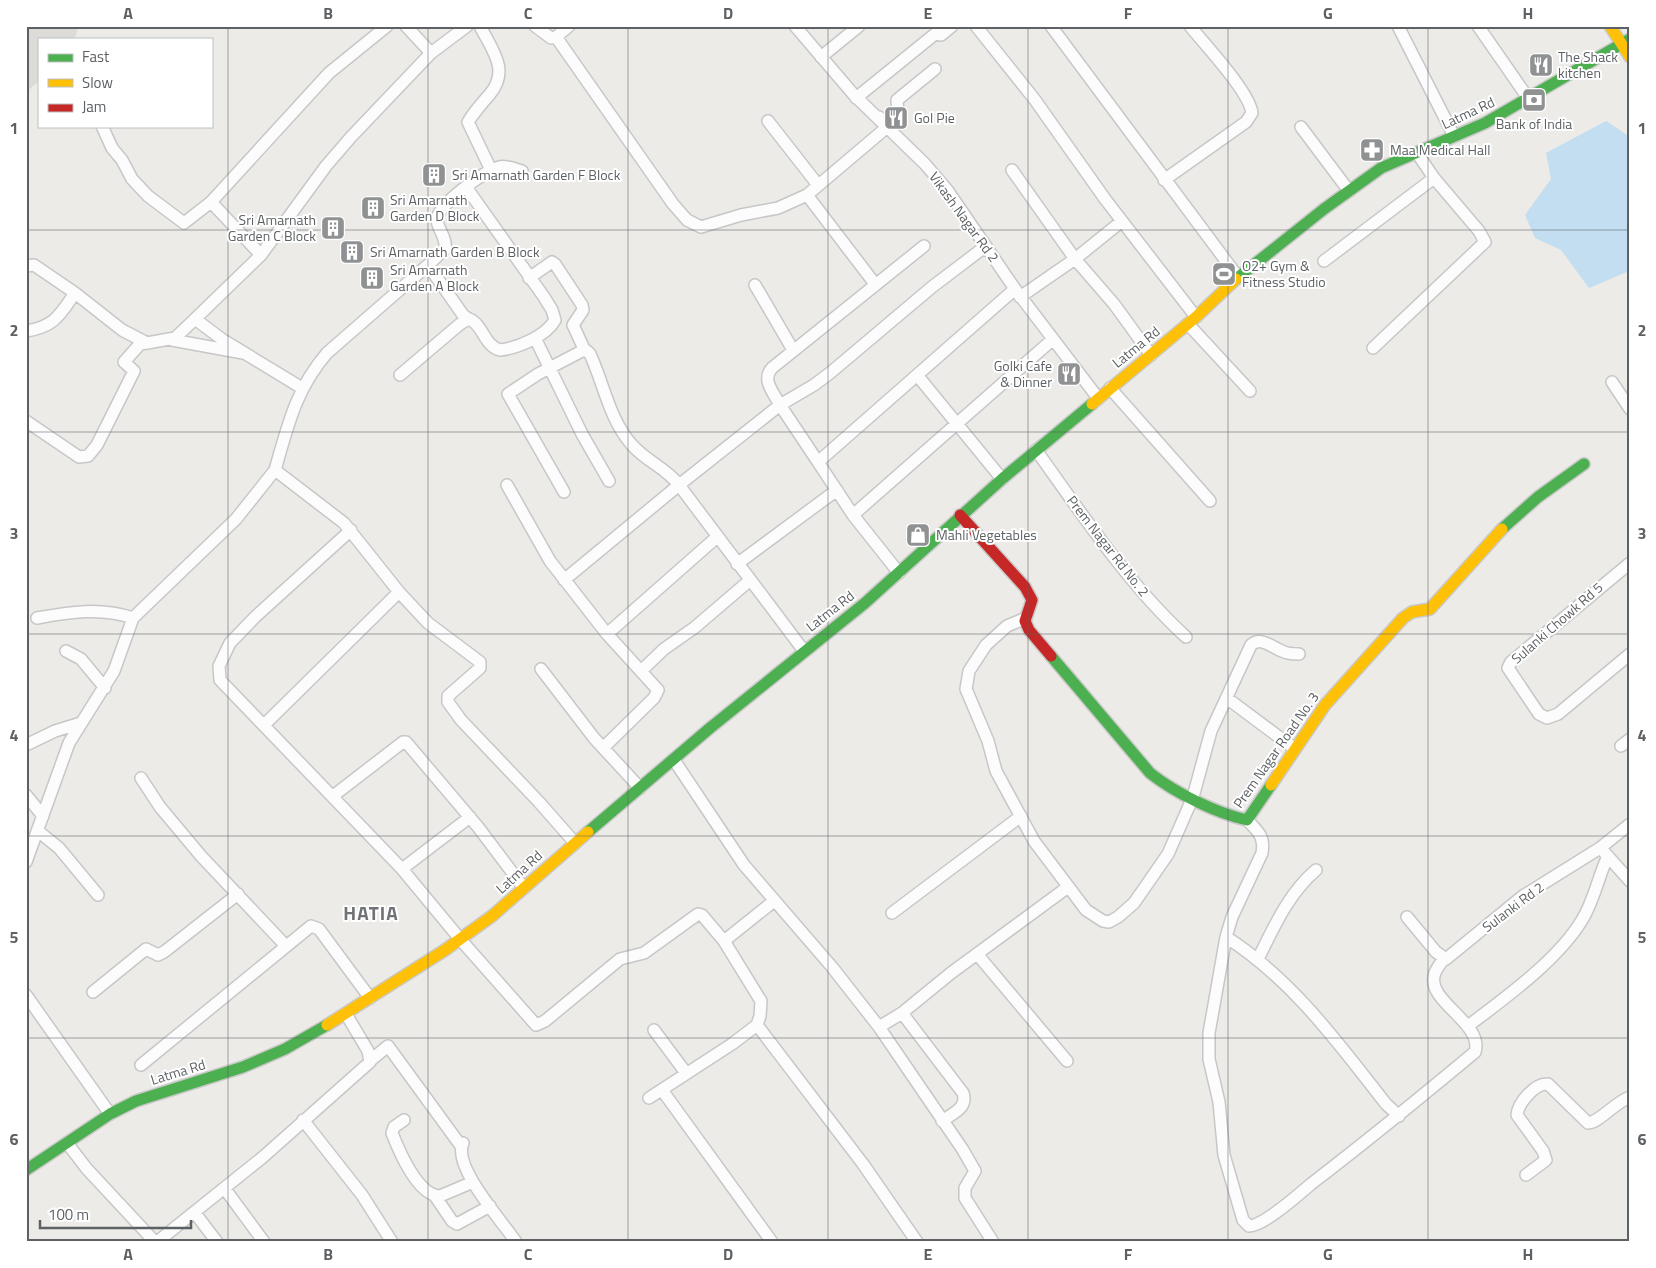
<svg xmlns="http://www.w3.org/2000/svg" width="1656" height="1268" viewBox="0 0 1656 1268" font-family="'Titillium Web',sans-serif">
<style>
.education{fill:#dddbd8}
.water{fill:#c2def0}
.lines{fill:none;stroke-linecap:round;stroke-linejoin:round}
.street-casing{stroke:#c7c7c7;stroke-width:14}
.fast-casing{stroke:#c9c9c8;stroke-width:14}
.slow-casing{stroke:#c9c9c8;stroke-width:14}
.jam-casing{stroke:#c9c9c8;stroke-width:14}
.street{stroke:#fcfcfc;stroke-width:11}
.fast{stroke:#4caf50;stroke-width:11}
.slow{stroke:#ffc107;stroke-width:11}
.jam{stroke:#c62828;stroke-width:11}
.grid{fill:none;stroke:#5d6164;stroke-width:1;stroke-opacity:0.55}
.labels{text-anchor:middle;stroke-width:4;stroke-linejoin:round;paint-order:stroke}
.poi-label{font-size:14px;fill:#5d6164;stroke:#fff;text-anchor:start}
.street-label{font-size:14px;fill:#5d6164;stroke:#fff}
.district-label{font-size:19px;font-weight:bold;letter-spacing:1px;fill:#6f7376;stroke:#fff}
.neatline{fill:none;stroke:#5d6164;stroke-width:2}
.grid-label{font-size:16px;text-anchor:middle;font-weight:bold;fill:#5d6164}
</style>
<rect width="100%" height="100%" fill="#ecebe8"/>
<!-- education -->
<path class="education" d="M 26,26 L 78,26 L 75,39 L 39,39 L 39,81 L 26,92 Z"/>
<!-- water -->
<path class="water" d="M 1606,121 L 1630,137 L 1630,267 L 1627,272 L 1589,288 L 1561,250 L 1535,238 L 1525,215 L 1551,179 L 1546,153 Z"/>
<g class="lines">
<defs>
<path id="street" d="M 406,26 L 431,53
M 480,26 C 492,50 510,70 490,94 C 482,103 474,112 468,122 L 491,170
M 535,26 L 551,38 L 556,37 L 569,26
M 795,26 L 854,95 L 925,164 L 948,191 L 1015,289 L 1098,398
M 976,26 L 1035,100 L 1105,199 L 1196,317
M 1051,26 L 1238,277
M 1398,26 L 1454,136
M 1478,26 L 1528,98
M 556,37 L 673,204 L 687,220 L 701,227 L 741,215 L 778,208 L 807,195
M 821,57 L 859,26
M 856,98 L 935,34 L 941,35 L 952,26
M 879,117 L 887,123 L 898,113 L 897,100 L 935,69
M 768,121 L 818,185
M 102,126 L 112,148 L 122,160 L 132,179 L 148,196 L 184,223 L 211,202 L 261,255
M 1301,127 L 1349,191
M 1012,170 L 1075,259 L 1020,297
M 1164,180 L 1246,122 L 1252,113 C 1249,91 1205,45 1190,26
M 466,187 L 544,297 L 552,310 L 555,320 C 546,336 518,348 500,350 C 484,346 483,324 469,319
M 211,202 L 329,73 L 387,26
M 1122,221 L 1075,259 L 1114,304 L 1151,355
M 924,246 L 772,368 C 761,380 774,393 780,405 L 814,385 L 830,373 L 932,287 L 986,246
M 1324,261 L 1434,178
M 428,265 L 445,249 C 447,237 437,229 437,219 C 438,204 486,170 499,167 C 506,165 515,169 522,171
M 26,266 L 34,265 L 75,293
M 529,278 L 552,262 L 555,264 L 582,305 L 583,310 L 573,325 L 585,351
M 875,284 L 807,195 L 886,128
M 755,285 L 793,350
M 195,319 L 261,255 L 326,166 L 351,137 L 431,53 L 467,26
M 1188,324 L 1250,391
M 26,331 C 54,327 60,315 75,293 L 122,330 L 147,343 L 175,338 L 195,319 L 223,340 L 302,388
M 535,338 L 582,434 L 609,481
M 172,340 L 243,353
M 1373,348 L 1485,242 L 1479,231 L 1434,178 L 1417,153
M 917,375 L 1002,479
M 1612,382 L 1630,409
M 1110,388 L 1210,501
M 26,421 L 79,457 L 88,456 L 97,445 L 134,371 L 124,362 L 140,344 L 147,343
M 1036,450 C 1082,514 1128,584 1186,637
M 818,462 L 853,515 L 899,573
M 275,470 L 344,523 L 399,592 L 428,623 L 480,662 L 480,668 L 448,696 L 448,702 L 461,720 L 539,802 L 575,843
M 507,485 L 550,561 L 607,634 L 658,690 L 654,698 L 603,748
M 564,492 L 508,394 L 538,374 L 582,351 L 587,351 L 590,354 C 604,384 609,419 632,445 C 646,461 666,468 679,485 L 780,405 L 818,462 L 1015,289
M 853,515 L 1052,340
M 351,530 L 255,617 L 230,643 L 219,666 L 220,680 L 402,869 L 460,939 L 536,1025 L 545,1021 L 620,959 L 644,953 L 698,914 L 702,915 L 724,941
M 1630,563 L 1511,662 L 1508,668 L 1539,714 L 1547,718 L 1558,714 L 1630,654
M 737,564 L 837,490
M 564,580 L 679,485 L 804,651
M 37,618 C 69,612 101,607 133,618
M 1026,618 L 1007,626 L 986,645 L 969,671 L 966,689 L 988,741 L 996,771 L 1034,841 L 1086,910 L 1103,921 L 1109,922 L 1118,917 L 1134,903 L 1168,854 L 1193,797 L 1211,731 L 1251,645 C 1261,636 1271,647 1282,651 C 1287,654 1293,654 1299,654
M 607,634 L 717,537
M 66,651 L 81,659 L 105,688
M 541,669 L 594,738 L 640,788
M 641,671 L 664,649 L 694,628 L 749,581
M 1228,699 L 1295,749
M 265,724 L 399,592
M 26,745 L 55,731 L 81,723
M 1621,746 L 1630,739
M 674,760 L 744,865 L 832,967 L 879,1027 L 963,1150 L 975,1171 L 965,1188 L 965,1198 L 993,1242
M 141,778 L 160,807 L 201,856 L 286,946
M 26,795 L 43,816
M 333,796 L 403,742 L 406,742 L 478,827 L 524,888
M 1247,820 C 1258,831 1265,837 1262,853 L 1232,917 L 1226,937 C 1293,980 1338,1043 1386,1104 L 1399,1116
M 38,831 L 59,848 L 98,895
M 1604,852 L 1630,881
M 26,862 L 69,743 L 114,671 L 133,618 L 236,519 L 275,470 C 288,425 296,389 327,353 L 428,265 L 463,315 L 469,319 L 460,324 L 400,375
M 402,869 L 470,817
M 892,913 L 1021,816
M 1407,917 L 1436,952 L 1446,959 L 1523,896 L 1600,848 L 1630,824
M 1226,937 L 1209,1033 L 1209,1059 L 1219,1102 L 1224,1155 L 1243,1220 L 1249,1226 C 1265,1225 1298,1195 1311,1184 C 1367,1141 1421,1097 1475,1052 C 1484,1024 1428,1002 1434,976 C 1435,970 1440,964 1444,959
M 977,954 L 1067,1061
M 1258,959 C 1274,927 1288,894 1316,870
M 93,992 L 146,949 L 158,955 L 164,952 L 238,894
M 26,995 L 110,1114
M 902,1013 L 963,1093 C 968,1108 953,1113 942,1121
M 757,1025 L 863,1164 L 917,1242
M 1468,1026 C 1505,998 1558,960 1582,920 C 1594,901 1598,877 1608,856
M 879,1027 L 902,1013 L 951,973 L 1068,887
M 654,1030 L 686,1073
M 371,1060 L 388,1046 L 461,1146
M 141,1065 L 311,926 L 319,929 L 370,998
M 662,1090 L 772,1242
M 649,1098 L 732,1044 L 757,1025 L 760,1016 L 761,1001 L 724,941 L 774,901
M 303,1120 L 362,1195 L 392,1242
M 404,1120 L 394,1127 L 392,1133 C 399,1151 418,1196 440,1196 L 473,1182
M 67,1143 L 87,1169 L 155,1242
M 463,1143 C 452,1167 503,1222 516,1242
M 1526,1175 L 1546,1160 L 1543,1151 L 1517,1115 C 1518,1103 1535,1083 1548,1084 L 1588,1123 C 1600,1122 1614,1103 1630,1097
M 225,1189 L 264,1242
M 435,1196 L 452,1221 L 457,1224 L 490,1206
M 195,1213 L 217,1242
M 157,1242 L 263,1157 L 370,1062 L 368,1051 L 346,1014"/>
<path id="fast" d="M 1236,279 L 1324,209 L 1381,168 L 1485,123 L 1630,39
M 1502,529 L 1538,497 L 1584,464
M 1051,656 L 1150,773 C 1175,793 1216,813 1247,820 L 1271,785
M 588,832 L 710,728 L 865,603 L 1002,479 L 1092,404
M 26,1170 L 110,1114 L 136,1101 L 243,1067 L 285,1049 L 327,1025"/>
<path id="slow" d="M 1610,26 L 1630,57
M 1092,404 L 1196,317 L 1236,279
M 1271,785 L 1325,705 L 1403,618 L 1412,612 L 1430,609 L 1502,529
M 327,1025 L 445,950 L 492,916 L 588,832"/>
<path id="jam" d="M 960,515 L 1025,587 L 1032,600 L 1025,621 L 1029,630 L 1051,656"/>
</defs>
<!-- street casing -->
<use href="#street" class="street-casing"/>
<!-- fast casing -->
<use href="#fast" class="fast-casing"/>
<!-- slow casing -->
<use href="#slow" class="slow-casing"/>
<!-- jam casing -->
<use href="#jam" class="jam-casing"/>
<!-- street -->
<use href="#street" class="street"/>
<!-- fast -->
<use href="#fast" class="fast"/>
<!-- slow -->
<use href="#slow" class="slow"/>
<!-- jam -->
<use href="#jam" class="jam"/>
</g>
<!-- grid -->
<path class="grid" d="M 228,26 L 228,1242M 428,26 L 428,1242M 628,26 L 628,1242M 828,26 L 828,1242M 1028,26 L 1028,1242M 1228,26 L 1228,1242M 1428,26 L 1428,1242M 26,230 L 1630,230M 26,432 L 1630,432M 26,634 L 1630,634M 26,836 L 1630,836M 26,1038 L 1630,1038"/>
<!-- icons -->
<defs>
<symbol id="restaurant-square" viewBox="-11 -11 22 22"><rect x="-9" y="-9" width="18" height="18" rx="4" fill="#8f9192" stroke="#fff"/><path d="M-5-6h1v4h1v-4h1v4h1v-4h1v5L-1.5 .5V6h-2V.5L-5-1ZM5-6V6H3V1.5H1.5Q1.5-4 5-6Z" fill="#fff"/></symbol>
<symbol id="bank-square" viewBox="-11 -11 22 22"><rect x="-9" y="-9" width="18" height="18" rx="4" fill="#8f9192" stroke="#fff"/><path d="M-6-4H6V4H-6ZM0-2.3a2.3 2.3 0 1 0 0 4.6a2.3 2.3 0 1 0 0-4.6Z" fill="#fff"/></symbol>
<symbol id="pharmacy-square" viewBox="-11 -11 22 22"><rect x="-9" y="-9" width="18" height="18" rx="4" fill="#8f9192" stroke="#fff"/><path d="M-2-6h4v4h4v4h-4v4h-4v-4h-4v-4h4Z" fill="#fff"/></symbol>
<symbol id="building-square" viewBox="-11 -11 22 22"><rect x="-9" y="-9" width="18" height="18" rx="4" fill="#8f9192" stroke="#fff"/><path d="M-4-6H4V6H1V3H-1V6H-4ZM-2.5-4.3h1.7v1.8h-1.7ZM.8-4.3h1.7v1.8H.8ZM-2.5-1h1.7V.8h-1.7ZM.8-1h1.7V.8H.8Z" fill="#fff"/></symbol>
<symbol id="stadium-square" viewBox="-11 -11 22 22"><rect x="-9" y="-9" width="18" height="18" rx="4" fill="#8f9192" stroke="#fff"/><path d="M0-5a6.5 5 0 1 0 0 10a6.5 5 0 1 0 0-10ZM-3.5-1.8h7v3.6h-7Z" fill="#fff"/></symbol>
<symbol id="shop-square" viewBox="-11 -11 22 22"><rect x="-9" y="-9" width="18" height="18" rx="4" fill="#8f9192" stroke="#fff"/><path d="M-5-2.5h2.3a2.7 3.5 0 0 1 5.4 0H5L5.5 6h-11ZM-1.5-2.5h3a1.5 2.3 0 0 0-3 0Z" fill="#fff"/></symbol>
</defs>
<g fill-rule="evenodd">
<use href="#restaurant-square" x="1527" y="51" width="28" height="28"/>
<use href="#bank-square" x="1520" y="86" width="28" height="28"/>
<use href="#restaurant-square" x="882" y="104" width="28" height="28"/>
<use href="#pharmacy-square" x="1358" y="136" width="28" height="28"/>
<use href="#building-square" x="420" y="161" width="28" height="28"/>
<use href="#building-square" x="359" y="194" width="28" height="28"/>
<use href="#building-square" x="319" y="214" width="28" height="28"/>
<use href="#building-square" x="338" y="238" width="28" height="28"/>
<use href="#stadium-square" x="1210" y="260" width="28" height="28"/>
<use href="#building-square" x="358" y="264" width="28" height="28"/>
<use href="#restaurant-square" x="1055" y="360" width="28" height="28"/>
<use href="#shop-square" x="904" y="521" width="28" height="28"/>
</g>
<g class="labels">
<!-- poi labels -->
<g class="poi-label">
<text x="1558" y="62">The Shack<tspan x="1558" dy="16">kitchen</tspan></text>
<text x="914" y="123">Gol Pie</text>
<text x="1534" y="129" text-anchor="middle">Bank of India</text>
<text x="1390" y="155">Maa Medical Hall</text>
<text x="452" y="180">Sri Amarnath Garden F Block</text>
<text x="390" y="205">Sri Amarnath<tspan x="390" dy="16">Garden D Block</tspan></text>
<text x="316" y="225" text-anchor="end">Sri Amarnath<tspan x="316" dy="16">Garden C Block</tspan></text>
<text x="370" y="257">Sri Amarnath Garden B Block</text>
<text x="1242" y="271">O2+ Gym &amp;<tspan x="1242" dy="16">Fitness Studio</tspan></text>
<text x="390" y="275">Sri Amarnath<tspan x="390" dy="16">Garden A Block</tspan></text>
<text x="1052" y="371" text-anchor="end">Golki Cafe<tspan x="1052" dy="16">&amp; Dinner</tspan></text>
<text x="936" y="540">Mahli Vegetables</text>
</g>
<!-- street labels -->
<g class="street-label">
<text transform="translate(1468 113) rotate(-25)" y="5">Latma Rd</text>
<text transform="translate(964 217) rotate(54)" y="5">Vikash Nagar Rd 2</text>
<text transform="translate(1136 347) rotate(-39)" y="5">Latma Rd</text>
<text transform="translate(1108 546) rotate(52)" y="5">Prem Nagar Rd No. 2</text>
<text transform="translate(830 611) rotate(-38)" y="5">Latma Rd</text>
<text transform="translate(1557 623) rotate(-41)" y="5">Sulanki Chowk Rd 5</text>
<text transform="translate(1276 750) rotate(-55)" y="5">Prem Nagar Road No. 3</text>
<text transform="translate(519 872) rotate(-42)" y="5">Latma Rd</text>
<text transform="translate(1513 907) rotate(-37)" y="5">Sulanki Rd 2</text>
<text transform="translate(178 1072) rotate(-17)" y="5">Latma Rd</text>
</g>
<!-- district labels -->
<g class="district-label">
<text x="371" y="920">HATIA</text>
</g>
</g>
<!-- border -->
<rect width="1656" height="1268" fill="none" stroke="#ffffff" stroke-width="55"/>
<!-- legend -->
<rect x="38" y="38" width="175" height="90" fill="#ffffff" stroke="#bec0c1"/>
<rect x="48" y="54" width="25" height="8" fill="#4caf50" stroke="#bec0c1"/>
<text x="82" y="62" font-size="15" fill="#5d6164">Fast</text>
<rect x="48" y="79" width="25" height="8" fill="#ffc107" stroke="#bec0c1"/>
<text x="82" y="88" font-size="15" fill="#5d6164">Slow</text>
<rect x="48" y="104" width="25" height="8" fill="#c62828" stroke="#bec0c1"/>
<text x="82" y="112" font-size="15" fill="#5d6164">Jam</text>
<!-- scale -->
<path d="M40 1220v8h151v-8" fill="none" stroke="#5d6164" stroke-width="2.5"/>
<text x="48" y="1220" font-size="15" fill="#5d6164" stroke="#ffffff" stroke-width="4" paint-order="stroke">100 m</text>
<rect x="28" y="28" width="1600" height="1212" class="neatline"/>
<g class="grid-label">
<text x="128" y="19">A</text>
<text x="328" y="19">B</text>
<text x="528" y="19">C</text>
<text x="728" y="19">D</text>
<text x="928" y="19">E</text>
<text x="1128" y="19">F</text>
<text x="1328" y="19">G</text>
<text x="1528" y="19">H</text>
<text x="14" y="134">1</text>
<text x="1642" y="134">1</text>
<text x="14" y="336">2</text>
<text x="1642" y="336">2</text>
<text x="14" y="539">3</text>
<text x="1642" y="539">3</text>
<text x="14" y="741">4</text>
<text x="1642" y="741">4</text>
<text x="14" y="943">5</text>
<text x="1642" y="943">5</text>
<text x="14" y="1145">6</text>
<text x="1642" y="1145">6</text>
<text x="128" y="1260">A</text>
<text x="328" y="1260">B</text>
<text x="528" y="1260">C</text>
<text x="728" y="1260">D</text>
<text x="928" y="1260">E</text>
<text x="1128" y="1260">F</text>
<text x="1328" y="1260">G</text>
<text x="1528" y="1260">H</text>
</g>
</svg>
